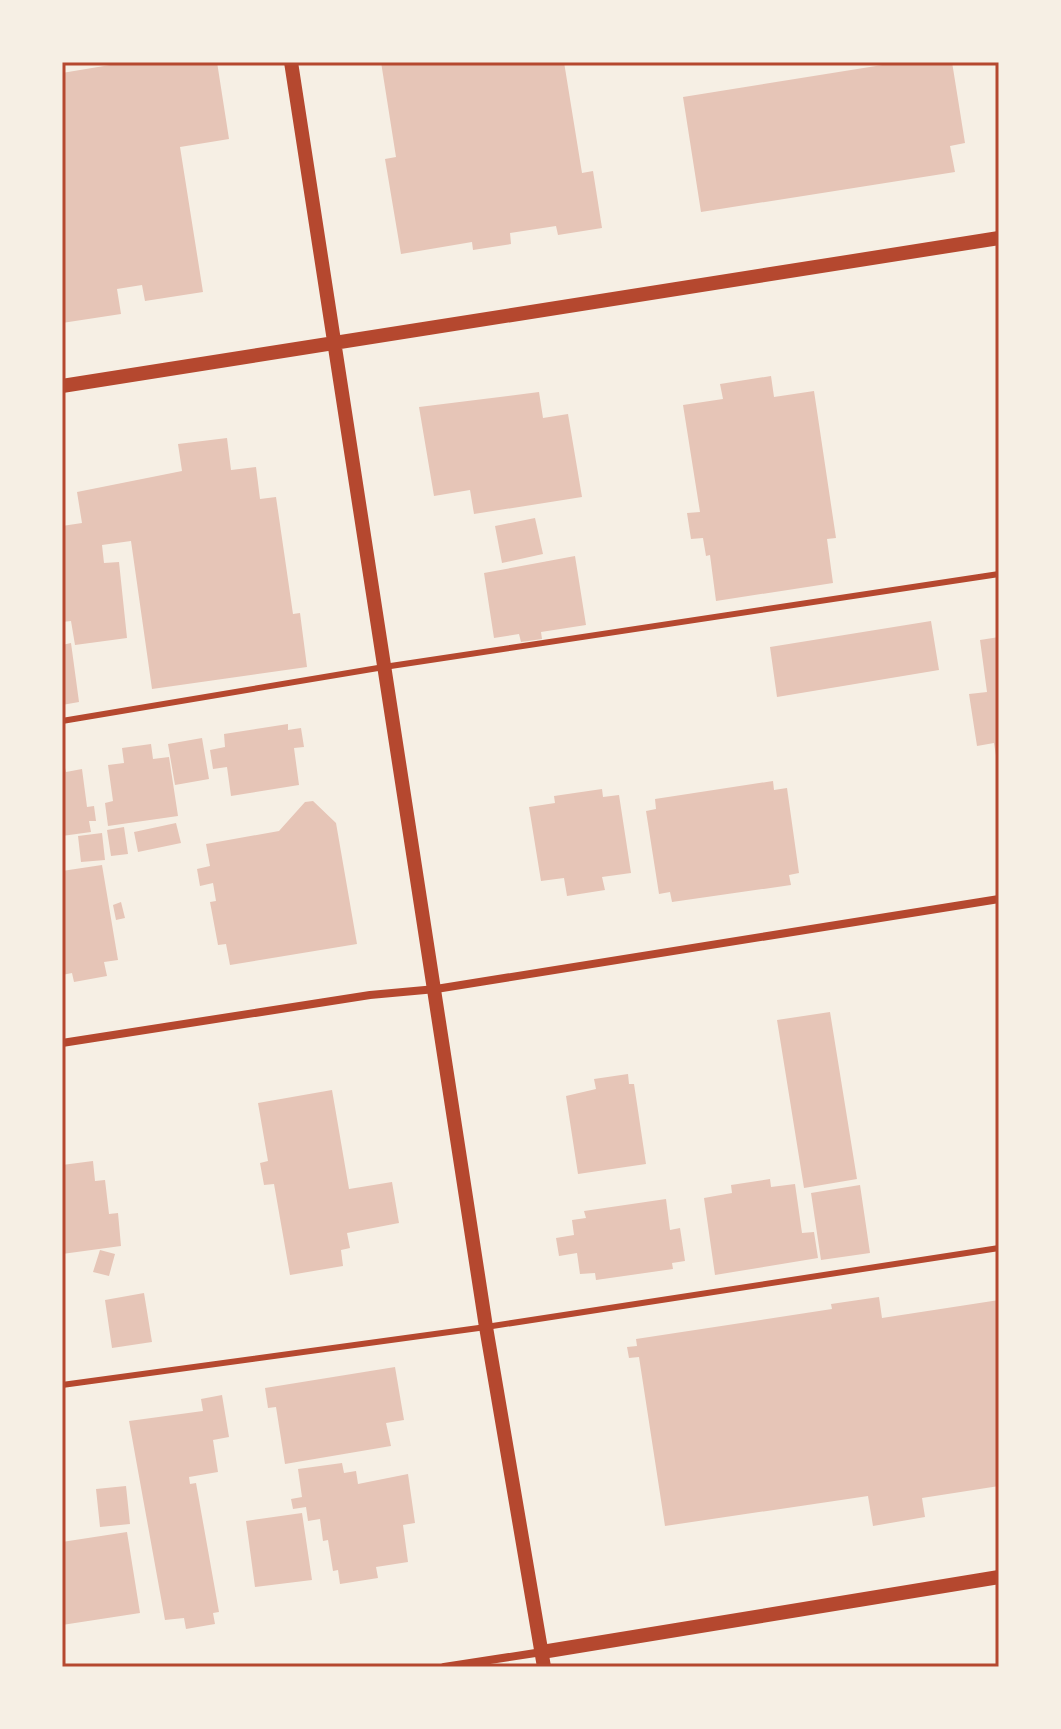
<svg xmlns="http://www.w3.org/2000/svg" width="1061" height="1729" viewBox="0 0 1061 1729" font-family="'Public Sans',sans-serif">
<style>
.building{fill:#e6c5b7}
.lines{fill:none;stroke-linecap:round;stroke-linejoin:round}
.service{stroke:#b5482f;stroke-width:6}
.minor{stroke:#b5482f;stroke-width:8}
.tertiary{stroke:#b5482f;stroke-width:14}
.neatline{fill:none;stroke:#b5482f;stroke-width:3}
</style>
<rect width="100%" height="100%" fill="#f6efe4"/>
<!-- building -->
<path class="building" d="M 128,62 L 217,62 L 229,139 L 180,147 L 203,292 L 145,301 L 142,285 L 117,289 L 121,314 L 62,323 L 62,73 Z
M 381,62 L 564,62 L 582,173 L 593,171 L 602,228 L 558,235 L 556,226 L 510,233 L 511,244 L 473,250 L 472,242 L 401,254 L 385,159 L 396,157 Z
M 901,62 L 952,62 L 965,143 L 950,146 L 955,172 L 701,212 L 683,97 Z
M 771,376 L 774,397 L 814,391 L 836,538 L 827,539 L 833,583 L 716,601 L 710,555 L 706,556 L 703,538 L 691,539 L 687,513 L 700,512 L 683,405 L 723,399 L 720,384 Z
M 539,392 L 543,418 L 568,414 L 582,497 L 474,514 L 470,490 L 434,496 L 419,407 Z
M 227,438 L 231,470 L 256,467 L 260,499 L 276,497 L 293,614 L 300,613 L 307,667 L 152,689 L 131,541 L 102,545 L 104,563 L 119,562 L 127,638 L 75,645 L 71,621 L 62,622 L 62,526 L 82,523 L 77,492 L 182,471 L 178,444 Z
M 535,518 L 543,554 L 502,563 L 495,526 Z
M 575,556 L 586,625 L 541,632 L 542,639 L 521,642 L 519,634 L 494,638 L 484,573 Z
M 931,621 L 939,670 L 777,697 L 770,647 Z
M 999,637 L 999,762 L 997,762 L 994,743 L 977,746 L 969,694 L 987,692 L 980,640 Z
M 71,643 L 79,702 L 62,705 L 62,645 Z
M 288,724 L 288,730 L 301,728 L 304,747 L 294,748 L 299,785 L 231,796 L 227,767 L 213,769 L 210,750 L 225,747 L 224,734 Z
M 202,738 L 209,779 L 175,785 L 168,744 Z
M 151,744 L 153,759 L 169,757 L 178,816 L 108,826 L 105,803 L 113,801 L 108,765 L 124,763 L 122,748 Z
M 62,756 L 66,772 L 82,769 L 87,807 L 94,806 L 96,821 L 89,821 L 91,832 L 62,836 Z
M 773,781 L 774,790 L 787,788 L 799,873 L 789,875 L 791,885 L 672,902 L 670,892 L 659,894 L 646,811 L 656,809 L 655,799 Z
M 602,789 L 603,797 L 619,795 L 631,873 L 602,877 L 605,890 L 567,896 L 564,878 L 541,881 L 529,807 L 555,803 L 554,796 Z
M 313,801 L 336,823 L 357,944 L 230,965 L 226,944 L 218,945 L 210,902 L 216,901 L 213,883 L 200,886 L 197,869 L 210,866 L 206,844 L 279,831 L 305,802 Z
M 176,823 L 181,843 L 138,852 L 134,832 Z
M 124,827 L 128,854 L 111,856 L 107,830 Z
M 102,833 L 105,860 L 81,862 L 78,836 Z
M 102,865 L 118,960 L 104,962 L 107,976 L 74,982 L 72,973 L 62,975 L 62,871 Z
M 121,902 L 125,918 L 116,920 L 113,905 Z
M 830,1012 L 857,1179 L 804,1188 L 777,1020 Z
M 628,1074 L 629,1084 L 634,1084 L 646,1164 L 578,1174 L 566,1096 L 596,1089 L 594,1079 Z
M 332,1090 L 349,1189 L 392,1182 L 399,1223 L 347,1233 L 350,1248 L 341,1250 L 343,1266 L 290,1275 L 274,1184 L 264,1185 L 260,1163 L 268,1161 L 258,1103 Z
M 93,1161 L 95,1181 L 105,1180 L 109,1214 L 118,1213 L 121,1246 L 62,1254 L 62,1165 Z
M 770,1179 L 771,1187 L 795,1184 L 802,1233 L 814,1232 L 818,1258 L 715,1275 L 704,1198 L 732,1193 L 731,1185 Z
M 860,1185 L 870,1253 L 821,1260 L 811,1193 Z
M 666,1199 L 670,1230 L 680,1228 L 685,1261 L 672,1263 L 673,1269 L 596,1280 L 595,1273 L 580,1274 L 577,1253 L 559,1256 L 556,1238 L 574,1235 L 572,1220 L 586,1218 L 584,1211 Z
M 100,1250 L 115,1254 L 109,1276 L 93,1272 Z
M 144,1293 L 152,1342 L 112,1348 L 105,1300 Z
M 879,1297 L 882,1318 L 999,1300 L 999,1486 L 922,1498 L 925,1517 L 873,1526 L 868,1496 L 665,1526 L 639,1357 L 629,1358 L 627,1347 L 637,1346 L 636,1339 L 832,1309 L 831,1304 Z
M 395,1367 L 404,1420 L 386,1423 L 391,1446 L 285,1464 L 276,1407 L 268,1408 L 265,1388 Z
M 222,1395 L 229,1437 L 213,1440 L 218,1472 L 189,1477 L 190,1484 L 196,1483 L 219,1612 L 213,1613 L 215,1624 L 186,1629 L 184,1618 L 165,1620 L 129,1421 L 203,1411 L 201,1399 Z
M 342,1463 L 344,1473 L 356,1471 L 358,1484 L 408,1474 L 415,1523 L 403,1525 L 408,1562 L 376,1567 L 378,1578 L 340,1584 L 338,1570 L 333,1571 L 328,1540 L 323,1541 L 320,1519 L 308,1521 L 306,1507 L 293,1509 L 291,1499 L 302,1497 L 298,1469 Z
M 126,1486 L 130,1524 L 100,1527 L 96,1489 Z
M 302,1513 L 312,1580 L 255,1587 L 246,1521 Z
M 127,1532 L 140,1613 L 62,1625 L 62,1542 Z"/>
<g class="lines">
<!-- service -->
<path class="service" d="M 62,721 L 384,667 L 999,574
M 62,1385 L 486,1327 L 999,1248"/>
<!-- minor -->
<path class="minor" d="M 62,1043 L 370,995 L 436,989 L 999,899
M 444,1667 L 542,1652"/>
<!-- tertiary -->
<path class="tertiary" d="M 291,62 L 486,1327 L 544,1667
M 62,386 L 999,238
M 542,1652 L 999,1577"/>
</g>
<!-- border -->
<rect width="1061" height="1729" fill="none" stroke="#f6efe4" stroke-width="128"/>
<rect x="64" y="64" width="933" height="1601" class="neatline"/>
</svg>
